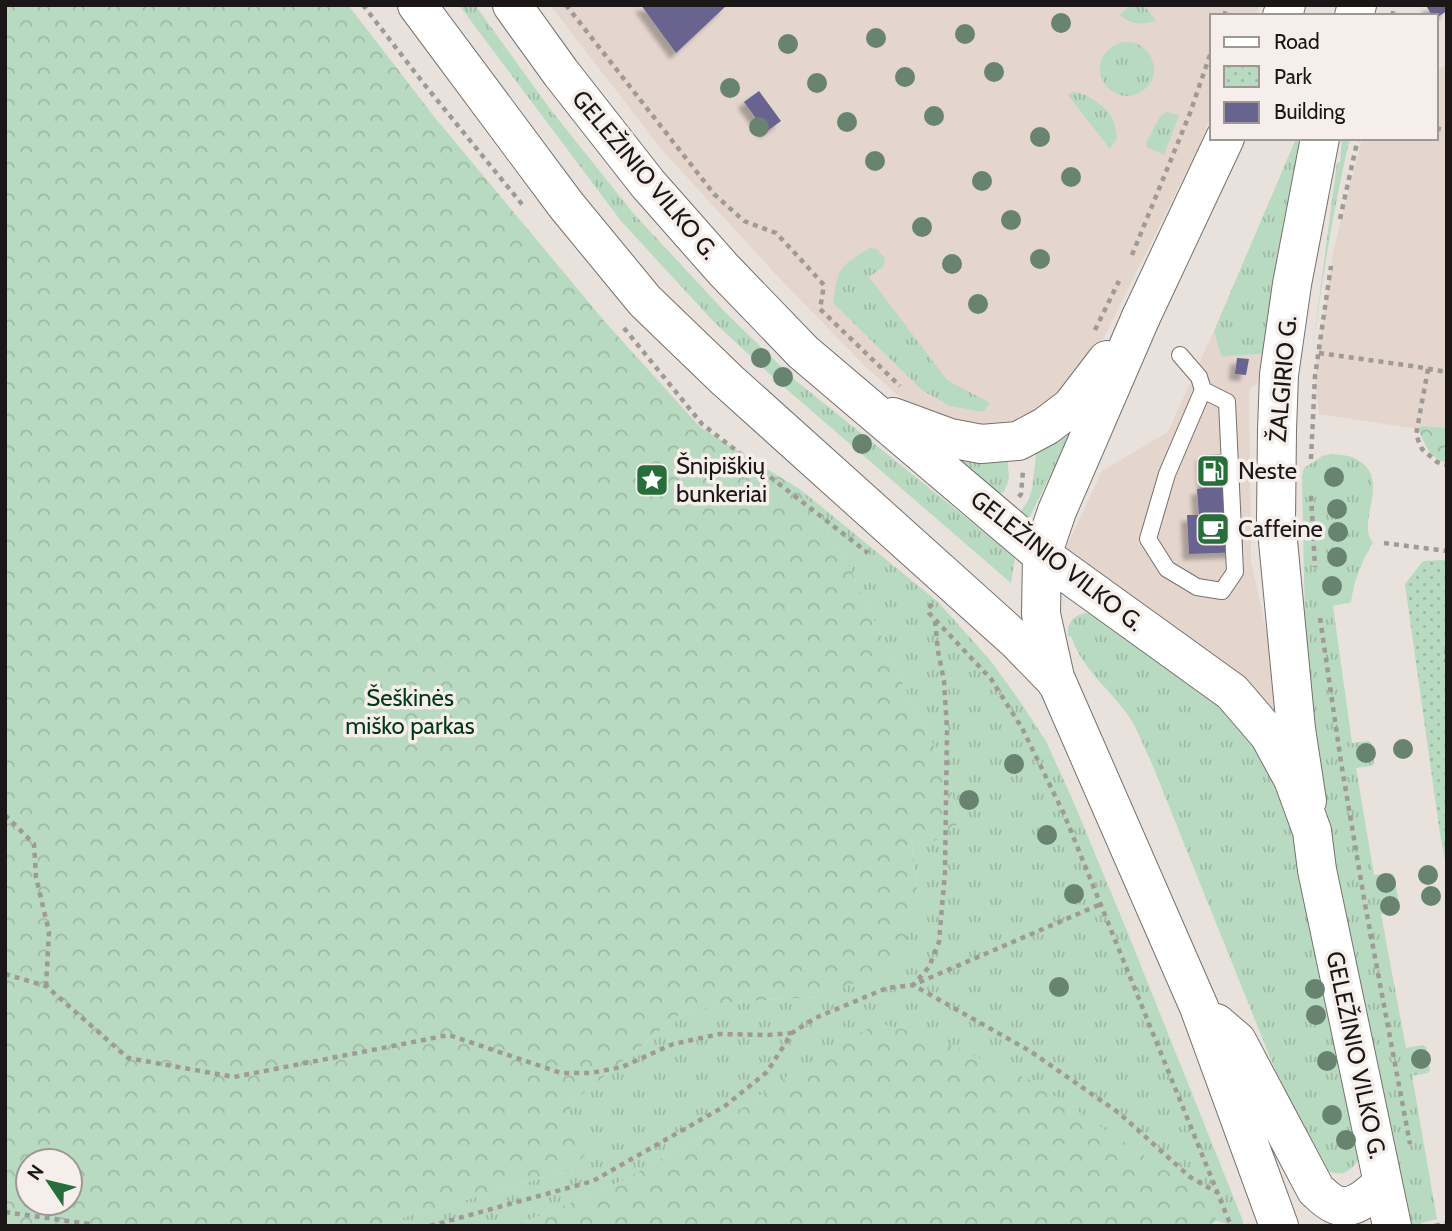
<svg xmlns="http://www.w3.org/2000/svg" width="1452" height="1231" viewBox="0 0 1452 1231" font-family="Cabin,sans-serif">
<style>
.built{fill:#e4d5cd}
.grass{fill:url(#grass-tufts)}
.forest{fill:url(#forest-crowns);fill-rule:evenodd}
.park{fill:url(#park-dots)}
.building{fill:#67648f;filter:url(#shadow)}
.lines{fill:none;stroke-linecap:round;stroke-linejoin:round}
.service-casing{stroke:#77706c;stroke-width:18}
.primary-casing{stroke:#77706c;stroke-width:40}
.trunk-casing{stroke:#77706c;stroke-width:40}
.path{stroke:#a09a97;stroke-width:4.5;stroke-dasharray:5 5;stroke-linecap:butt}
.service{stroke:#fff;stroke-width:16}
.primary{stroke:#fff;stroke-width:38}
.trunk{stroke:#fff;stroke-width:38}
.tree{fill:#688470}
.labels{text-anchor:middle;stroke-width:7;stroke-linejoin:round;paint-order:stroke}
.street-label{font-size:24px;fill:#1a1716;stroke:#f6eeea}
.poi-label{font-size:24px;fill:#1a1716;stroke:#f6eeea;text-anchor:start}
.park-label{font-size:24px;fill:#003718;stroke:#f6eeea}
</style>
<defs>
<pattern id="grass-tufts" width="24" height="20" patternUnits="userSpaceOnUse" patternTransform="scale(1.75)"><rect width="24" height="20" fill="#b8dac0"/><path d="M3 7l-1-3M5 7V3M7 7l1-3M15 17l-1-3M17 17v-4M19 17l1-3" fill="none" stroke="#9ebaa4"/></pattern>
<pattern id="forest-crowns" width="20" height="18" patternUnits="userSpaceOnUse" patternTransform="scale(1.75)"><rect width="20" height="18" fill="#b8dac0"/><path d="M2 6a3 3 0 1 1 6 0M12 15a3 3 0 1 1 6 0" fill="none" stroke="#9ebaa4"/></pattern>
<pattern id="park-dots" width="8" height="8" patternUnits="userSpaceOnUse" patternTransform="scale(1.75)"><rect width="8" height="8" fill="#b8dac0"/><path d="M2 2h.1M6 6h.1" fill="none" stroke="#9ebaa4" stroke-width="1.8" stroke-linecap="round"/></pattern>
<filter id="shadow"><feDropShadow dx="-6" dy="6" stdDeviation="2" flood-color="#0004"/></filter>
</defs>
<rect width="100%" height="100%" fill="#e8e1dc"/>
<!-- built -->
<path class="built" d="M 550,5 L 1260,5 L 1255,16 L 1212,16 L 1212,114 L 1197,150 L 1105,335 L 1085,369 L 1071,390 L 997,432 L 912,408 L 863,364 L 782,281 L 663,151 Z
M 1447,65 L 1447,428 L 1422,426 L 1418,429 L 1319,414 L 1315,376 L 1333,252 L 1362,138 L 1436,138 L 1436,70 Z
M 1214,331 L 1221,356 L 1265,354 L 1263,375 L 1257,383 L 1249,389 L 1251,561 L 1270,649 L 1278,711 L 1275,713 L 1067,551 L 1068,544 L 1102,471 L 1168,432 Z"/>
<!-- grass -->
<path class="grass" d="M 459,5 L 475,5 L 550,109 L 633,213 L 726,313 L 795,380 L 1015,557 L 1011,583 L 776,380 L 714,322 L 621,221 Z
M 1131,5 L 1144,5 L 1156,21 C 1139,25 1134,25 1119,15 Z
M1100 69a27 27 0 1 1 54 0a27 27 0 1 1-54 0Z
M 1073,92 C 1087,93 1102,104 1111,116 C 1115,123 1116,131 1117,138 L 1110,149 L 1068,95 Z
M 1167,112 L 1179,115 L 1164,155 L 1147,147 L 1146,143 L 1161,115 Z
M 1342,138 L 1350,138 C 1333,209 1322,281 1312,353 L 1337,163 L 1340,162 Z
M 1297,140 L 1302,143 L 1284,220 L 1265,354 L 1221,356 L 1214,331 L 1295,141 Z
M 870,248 L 877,249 L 885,258 L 883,267 L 869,277 L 947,380 L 990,403 L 983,412 L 950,406 L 922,390 L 833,303 C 839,265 838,268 870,248 Z
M 1075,426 L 1027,522 L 1018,515 L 1028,501 L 1032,489 L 1036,456 L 1031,445 Z
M 941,447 L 1007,453 L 1009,479 L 1004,492 L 995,495 Z
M 1331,454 C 1340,455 1351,455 1358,460 C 1392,480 1355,524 1373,542 C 1362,562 1354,579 1351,602 L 1333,606 L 1352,743 L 1369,741 L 1372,744 L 1374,763 L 1372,766 L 1356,768 L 1374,875 L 1391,873 L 1394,875 L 1400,908 L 1397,911 L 1381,914 L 1406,1048 L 1423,1045 L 1426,1047 L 1430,1070 L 1428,1073 L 1412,1076 L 1437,1219 L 1421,1223 L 1420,1226 L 1404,1226 L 1326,813 L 1306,674 L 1302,475 L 1304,468 L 1322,456 Z
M 801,490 L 938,602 L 990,660 L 1019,700 L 1046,741 L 1074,803 L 1127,931 L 1243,1221 L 1243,1226 L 1234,1226 L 1217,1221 L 1204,1189 L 1182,1182 L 794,1072 L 700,1137 L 620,1182 L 527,1221 L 509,1226 L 374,1226 L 573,1169 L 568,1116 L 573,1102 L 679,1015 L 731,1002 L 822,997 L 918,901 L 911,833 L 935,841 L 959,823 L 947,771 L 916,712 L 850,568 Z
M 1085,613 L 1092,614 L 1224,702 L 1256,743 L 1297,834 L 1359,1159 C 1348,1175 1340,1177 1323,1169 L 1274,1067 L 1150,759 C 1142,744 1136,724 1125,711 C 1106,686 1081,667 1071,636 L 1068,637 C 1067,623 1072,616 1085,613 Z"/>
<!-- forest -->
<path class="forest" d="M 5,5 L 348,5 L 436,119 L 606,323 L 700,427 L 801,490 L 850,568 L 916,712 L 947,771 L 959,823 L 935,841 L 911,834 L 918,901 L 902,954 L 873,975 L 822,997 L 731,1002 L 679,1015 L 573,1102 L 568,1116 L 589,1150 L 573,1169 L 374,1226 L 5,1226 ZM 28,1161 L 70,1161 L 70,1203 L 28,1203 Z
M 1422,426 L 1447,428 L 1447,463 C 1430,459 1425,444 1418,429 Z
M 877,1023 L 927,1035 L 1032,1081 L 1182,1181 L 1204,1189 L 1217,1221 L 1207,1226 L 509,1226 L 527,1221 L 620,1182 L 700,1137 L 794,1072 Z"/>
<!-- park -->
<path class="park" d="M 1447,560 L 1447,869 L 1440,834 L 1405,584 L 1423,561 Z"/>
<!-- building -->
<path class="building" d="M 641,5 L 727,5 L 676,53 Z
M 1430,5 L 1446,5 L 1447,11 L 1436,18 L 1436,16 L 1432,16 L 1427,7 Z
M 759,91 L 781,121 L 766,132 L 744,102 Z
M 1237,358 L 1249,359 L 1246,375 L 1235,374 Z
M 1223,454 L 1229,515 L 1241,515 L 1243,552 L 1189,554 L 1187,515 L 1199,515 L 1197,489 L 1204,488 L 1202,455 Z"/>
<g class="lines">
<defs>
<path id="service" d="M 1180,355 L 1199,377 L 1203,390 L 1167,474 L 1148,539 L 1167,569 L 1197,587 L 1222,591 L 1235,572 L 1227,402 L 1203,390"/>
<path id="primary" d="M 1282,16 L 1286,5
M 1354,16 L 1357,5
M 1141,317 L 1225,138
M 1307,801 L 1296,729 L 1276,520 L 1277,430 L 1279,375 L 1292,284 L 1320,138"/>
<path id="trunk" d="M 417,5 L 566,205 L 645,301 L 727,380 L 1017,641 L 1057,682 L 1199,1007 L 1279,1226
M 512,5 L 561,73 L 648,184 L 723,269 L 803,352 L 1042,555 L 1232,692 L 1269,735 L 1293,779 L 1312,831 L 1317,870 L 1392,1226
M 893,417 L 950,438 L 981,444 L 1018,441 L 1046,426 L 1071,407 L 1107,360
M 1056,682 L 1041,614 L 1042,555 L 1057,511 L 1141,317
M 1216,1023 L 1237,1041 L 1316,1190 C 1321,1194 1327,1201 1334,1204 C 1353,1213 1370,1194 1383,1183"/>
</defs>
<!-- service casing -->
<use href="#service" class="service-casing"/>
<!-- primary casing -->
<use href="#primary" class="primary-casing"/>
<!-- trunk casing -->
<use href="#trunk" class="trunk-casing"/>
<!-- path -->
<path class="path" d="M 363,5 L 424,84 L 525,208
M 566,5 L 714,194 L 744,221 L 776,233 L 793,251 L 824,285 L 820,309 L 900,386
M 1224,16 L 1228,5
M 1392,16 L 1395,5
M 1436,128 L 1447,131
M 1340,219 L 1358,138
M 1132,255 L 1190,113 L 1212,49
M 624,328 L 702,424 L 868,553
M 1095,330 L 1119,281
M 1319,353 L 1412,366 L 1447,372
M 1428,369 L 1416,435 L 1422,449 L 1437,462 L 1447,465
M 1311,459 L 1315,376 L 1331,266
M 1311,496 L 1315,567
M 1019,497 L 1021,494 L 1023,471
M 1384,543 L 1447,551
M 932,604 L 928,609 L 929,613 L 991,679 L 1022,728 L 1064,814 L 1231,1226
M 1320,618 L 1341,762 L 1365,904 L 1410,1144
M 935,621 L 938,651 L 944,681 L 947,730 L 945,872 L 939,942 L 929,967 L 913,985 L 1030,1051 L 1119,1113 L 1190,1177 L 1218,1193
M 1447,649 L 1445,658 L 1447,661
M 5,815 L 34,844 L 36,877 L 49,932 L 46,986
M 5,974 L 46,986 L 128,1058 L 234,1077 L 449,1035 L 561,1073 L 591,1073 L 622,1067 L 673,1044 L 720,1034 L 768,1035 L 792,1033
M 5,1212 L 89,1224 L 93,1226
M 430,1226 L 593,1181 L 725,1106 L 767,1072 L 792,1033 L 815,1018 L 887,988 L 913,985 L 1101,904
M 1435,1226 L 1447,1223"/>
<!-- service -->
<use href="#service" class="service"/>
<!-- primary -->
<use href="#primary" class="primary"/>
<!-- trunk -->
<use href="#trunk" class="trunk"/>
</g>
<!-- trees -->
<g class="tree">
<circle cx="1061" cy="23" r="10"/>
<circle cx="965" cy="34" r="10"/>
<circle cx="876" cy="38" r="10"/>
<circle cx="788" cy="44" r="10"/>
<circle cx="994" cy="72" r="10"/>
<circle cx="905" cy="77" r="10"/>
<circle cx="817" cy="83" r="10"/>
<circle cx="730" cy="88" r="10"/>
<circle cx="934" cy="116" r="10"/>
<circle cx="847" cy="122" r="10"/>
<circle cx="759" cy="127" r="10"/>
<circle cx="1040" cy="137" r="10"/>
<circle cx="875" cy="161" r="10"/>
<circle cx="1071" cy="177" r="10"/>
<circle cx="982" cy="181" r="10"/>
<circle cx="1011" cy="220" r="10"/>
<circle cx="922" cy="227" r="10"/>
<circle cx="1040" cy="259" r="10"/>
<circle cx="952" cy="264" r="10"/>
<circle cx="978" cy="304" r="10"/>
<circle cx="761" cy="358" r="10"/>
<circle cx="783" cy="377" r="10"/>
<circle cx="862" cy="444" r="10"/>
<circle cx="1334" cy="477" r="10"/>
<circle cx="1337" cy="509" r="10"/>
<circle cx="1338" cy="532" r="10"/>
<circle cx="1337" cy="557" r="10"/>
<circle cx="1332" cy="586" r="10"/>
<circle cx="1403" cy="749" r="10"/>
<circle cx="1366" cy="753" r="10"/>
<circle cx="1014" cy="764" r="10"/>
<circle cx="969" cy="800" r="10"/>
<circle cx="1047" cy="835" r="10"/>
<circle cx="1428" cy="875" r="10"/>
<circle cx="1386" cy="883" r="10"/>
<circle cx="1074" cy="894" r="10"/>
<circle cx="1431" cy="896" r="10"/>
<circle cx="1390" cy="906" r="10"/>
<circle cx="1059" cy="987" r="10"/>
<circle cx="1315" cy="989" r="10"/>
<circle cx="1316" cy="1015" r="10"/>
<circle cx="1421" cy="1059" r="10"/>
<circle cx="1327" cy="1061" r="10"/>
<circle cx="1332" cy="1115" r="10"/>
<circle cx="1346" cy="1140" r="10"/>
</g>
<!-- icons -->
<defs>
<symbol id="fuel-square" viewBox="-11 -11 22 22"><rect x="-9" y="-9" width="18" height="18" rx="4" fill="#286e3a" stroke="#f6eeea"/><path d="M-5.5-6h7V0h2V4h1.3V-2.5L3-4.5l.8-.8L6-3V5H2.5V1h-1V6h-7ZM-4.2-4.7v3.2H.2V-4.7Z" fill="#fff"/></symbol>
<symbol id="sight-square" viewBox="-11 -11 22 22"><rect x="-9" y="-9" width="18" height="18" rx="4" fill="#286e3a" stroke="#f6eeea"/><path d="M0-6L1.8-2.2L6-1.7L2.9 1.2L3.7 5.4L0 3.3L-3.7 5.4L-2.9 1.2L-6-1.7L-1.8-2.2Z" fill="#fff"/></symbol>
<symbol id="cafe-square" viewBox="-11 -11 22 22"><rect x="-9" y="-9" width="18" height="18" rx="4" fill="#286e3a" stroke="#f6eeea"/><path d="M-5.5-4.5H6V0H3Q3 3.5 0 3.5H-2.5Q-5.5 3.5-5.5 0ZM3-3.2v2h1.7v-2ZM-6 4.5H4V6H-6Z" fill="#fff"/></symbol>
</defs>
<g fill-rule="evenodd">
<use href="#fuel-square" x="1194" y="452" width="38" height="38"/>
<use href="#sight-square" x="633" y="461" width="38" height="38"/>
<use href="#cafe-square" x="1194" y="510" width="38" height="38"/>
</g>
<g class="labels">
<!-- street labels -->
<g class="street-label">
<text transform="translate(645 175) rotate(50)" y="8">GELEŽINIO VILKO G.</text>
<text transform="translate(1283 379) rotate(-85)" y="8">ŽALGIRIO G.</text>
<text transform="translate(1057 561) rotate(38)" y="8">GELEŽINIO VILKO G.</text>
<text transform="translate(1356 1055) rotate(78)" y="8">GELEŽINIO VILKO G.</text>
</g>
<!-- poi labels -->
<g class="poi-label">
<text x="676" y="474">Šnipiškių<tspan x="676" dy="28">bunkeriai</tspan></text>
<text x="1238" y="479">Neste</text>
<text x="1238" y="537">Caffeine</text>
</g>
<!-- park labels -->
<g class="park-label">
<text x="410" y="706">Šeškinės<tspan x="410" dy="28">miško parkas</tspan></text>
</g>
</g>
<!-- border -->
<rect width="1452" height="1231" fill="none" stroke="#1a1716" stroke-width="14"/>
<!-- legend -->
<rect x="1210" y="14" width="228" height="126" fill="#f6eeea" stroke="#9e9895" stroke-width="2"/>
<rect x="1224" y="37" width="35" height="10" fill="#ffffff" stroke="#9e9895" stroke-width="2"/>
<text x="1274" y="49" font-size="21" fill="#1a1716">Road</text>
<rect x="1224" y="66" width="35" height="21" fill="url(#park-dots)" stroke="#9e9895" stroke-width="2"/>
<text x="1274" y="84" font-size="21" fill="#1a1716">Park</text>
<rect x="1224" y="102" width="35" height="21" fill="#67648f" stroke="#9e9895" stroke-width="2"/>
<text x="1274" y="119" font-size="21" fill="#1a1716">Building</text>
<!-- north arrow -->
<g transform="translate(49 1182) rotate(305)"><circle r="33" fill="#f6eeea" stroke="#9e9895" stroke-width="2"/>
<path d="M0-5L12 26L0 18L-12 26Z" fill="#286e3a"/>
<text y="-10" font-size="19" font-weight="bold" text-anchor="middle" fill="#1a1716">N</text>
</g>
</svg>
